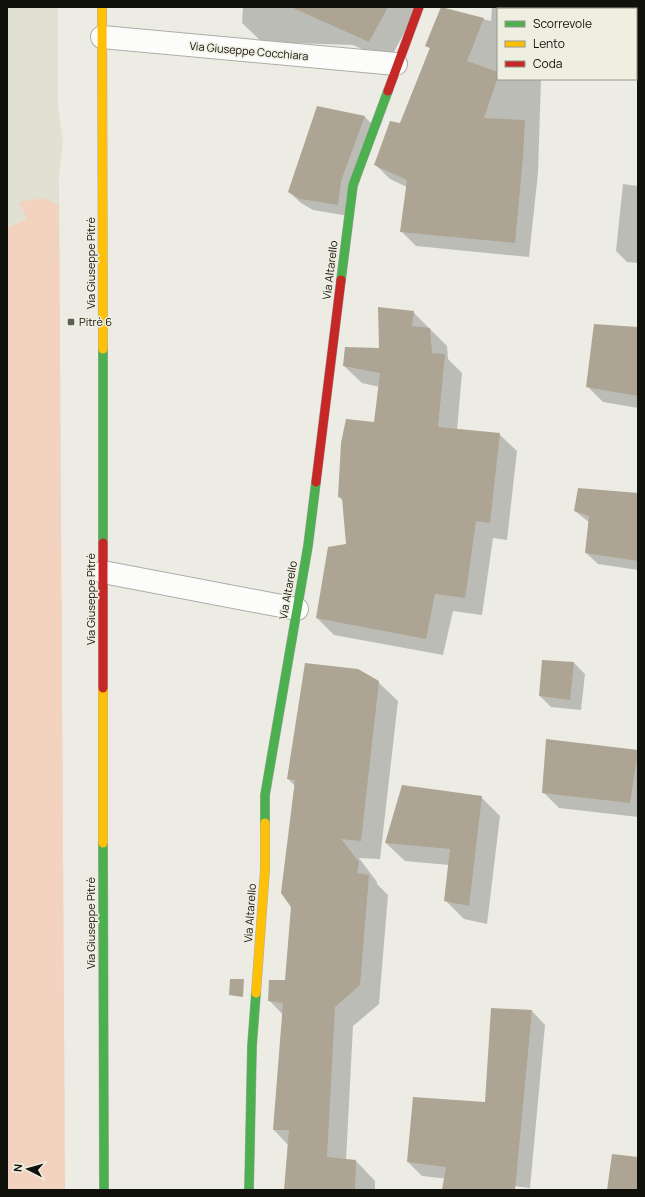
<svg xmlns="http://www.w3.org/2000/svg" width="645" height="1197" viewBox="0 0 645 1197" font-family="Manrope,sans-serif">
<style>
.built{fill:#e1e1d3}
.green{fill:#f3d2c0}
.shadow{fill:#0003}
.building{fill:#ada493}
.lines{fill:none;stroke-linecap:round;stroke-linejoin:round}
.street-casing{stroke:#adada7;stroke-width:24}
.fast-casing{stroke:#adada7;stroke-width:10}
.slow-casing{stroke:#adada7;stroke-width:10}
.jam-casing{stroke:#adada7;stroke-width:10}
.street{stroke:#fcfcfb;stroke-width:22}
.fast{stroke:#4caf50;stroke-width:9}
.slow{stroke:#ffc107;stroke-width:9}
.jam{stroke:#c62828;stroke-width:9}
.poi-dot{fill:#5e5e58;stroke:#efefe1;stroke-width:1.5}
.labels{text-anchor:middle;stroke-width:3;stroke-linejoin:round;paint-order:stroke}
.street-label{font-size:11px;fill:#11110c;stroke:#efefe1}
.poi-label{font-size:11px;fill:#11110c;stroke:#efefe1;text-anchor:start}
</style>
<rect width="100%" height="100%" fill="#ecece4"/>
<!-- built -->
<path class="built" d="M 7,7 L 58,7 L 58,106 L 63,140 L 59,177 L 65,1190 L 7,1190 Z"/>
<!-- green -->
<path class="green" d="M 43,198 L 59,205 L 65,1190 L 7,1190 L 7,228 L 27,219 L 19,202 Z"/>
<!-- shadow -->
<path class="shadow" d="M 243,7 L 418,7 L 389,61 L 353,45 L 262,42 L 242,23 Z
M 492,7 L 545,7 L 545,9 L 498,9 L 498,79 L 541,79 L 538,173 L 529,257 L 416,246 L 401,231 L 407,187 L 390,179 L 375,164 L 400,125 L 430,48 L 428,47 L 443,9 L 491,21 Z
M 318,107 L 365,117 L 376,128 L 349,216 L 313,210 L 301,203 L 289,192 Z
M 623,184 L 638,186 L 638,263 L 627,262 L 616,251 Z
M 413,312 L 447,346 L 448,359 L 462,373 L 457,430 L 499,434 L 517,451 L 507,540 L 493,538 L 482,615 L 453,611 L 443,655 L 334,635 L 317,618 L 347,545 L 344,502 L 339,497 L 375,423 L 380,387 L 362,383 L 344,366 L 380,349 Z
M 638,327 L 638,408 L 603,402 L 587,386 Z
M 638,494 L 638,570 L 598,564 L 586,553 L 590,523 L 575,511 Z
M 574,663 L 585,674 L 581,710 L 551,707 L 540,696 Z
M 378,682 L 398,701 L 380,859 L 359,858 L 377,882 L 377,884 L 388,895 L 379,1004 L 353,1026 L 346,1160 L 356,1161 L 375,1181 L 375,1190 L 285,1190 L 288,1145 L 274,1130 L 283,1015 L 269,1000 L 286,981 L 292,906 L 295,786 L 288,779 Z
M 637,751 L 638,817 L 559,808 L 543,792 Z
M 481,797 L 500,816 L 487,924 L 464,919 L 445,900 L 449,865 L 405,861 L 386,843 Z
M 532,1011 L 545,1025 L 530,1188 L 422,1176 L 408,1162 L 486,1103 Z"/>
<!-- building -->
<path class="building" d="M 291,7 L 388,7 L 369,42 Z
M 441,7 L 484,18 L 467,61 L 498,72 L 498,77 L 484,118 L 525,120 L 523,157 L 515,243 L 400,232 L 407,180 L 374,165 L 390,121 L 400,123 L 430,48 L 425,46 Z
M 317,106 L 365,116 L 341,181 L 338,205 L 300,199 L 288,192 Z
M 378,307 L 414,311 L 412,326 L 430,328 L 432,353 L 445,354 L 438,427 L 500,433 L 490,523 L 476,521 L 465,598 L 435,594 L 426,639 L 316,618 L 328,547 L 346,544 L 342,498 L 338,497 L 341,443 L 346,419 L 374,422 L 380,373 L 343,366 L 345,347 L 379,348 Z
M 594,324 L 638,327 L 638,396 L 586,387 Z
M 578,488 L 638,493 L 638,561 L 585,553 L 589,516 L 574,511 Z
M 542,660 L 574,662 L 570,700 L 539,696 Z
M 305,663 L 358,669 L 379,681 L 361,841 L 341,839 L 359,862 L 357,873 L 369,875 L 360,985 L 335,1007 L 327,1157 L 356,1160 L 355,1190 L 284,1190 L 289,1130 L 273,1130 L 283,1003 L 268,1001 L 269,980 L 285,980 L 291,907 L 281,893 L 295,780 L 287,779 Z
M 546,739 L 638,750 L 630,803 L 542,793 Z
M 402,785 L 482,796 L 469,906 L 444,901 L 450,849 L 385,843 Z
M 230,979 L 244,979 L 243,997 L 229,995 Z
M 491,1008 L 532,1010 L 515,1190 L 442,1190 L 446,1167 L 407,1162 L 413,1097 L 485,1102 Z
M 612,1154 L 638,1157 L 638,1190 L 607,1190 Z"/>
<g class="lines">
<defs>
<path id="street" d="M 102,37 L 396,64
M 103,572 L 297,609"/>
<path id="fast" d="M 341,280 L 353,185 L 388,91
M 103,349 L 103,543
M 265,823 L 265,795 L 308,546 L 316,482
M 103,843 L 104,1190
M 249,1190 L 252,1046 L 256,993"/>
<path id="slow" d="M 102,7 L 103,349
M 103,688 L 103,843
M 256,993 L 265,870 L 265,823"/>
<path id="jam" d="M 388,91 L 419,7
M 316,482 L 341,280
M 103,543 L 103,688"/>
</defs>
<!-- street casing -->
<use href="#street" class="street-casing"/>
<!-- fast casing -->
<use href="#fast" class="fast-casing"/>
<!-- slow casing -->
<use href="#slow" class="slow-casing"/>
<!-- jam casing -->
<use href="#jam" class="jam-casing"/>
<!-- street -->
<use href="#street" class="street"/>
<!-- fast -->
<use href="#fast" class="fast"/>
<!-- slow -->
<use href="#slow" class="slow"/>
<!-- jam -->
<use href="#jam" class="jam"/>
</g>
<!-- markers -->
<rect class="poi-dot" x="67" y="318" width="8" height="8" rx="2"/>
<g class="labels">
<!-- street labels -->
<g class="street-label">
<text transform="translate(249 51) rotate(5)" y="4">Via Giuseppe Cocchiara</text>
<text transform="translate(91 263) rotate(-90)" y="4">Via Giuseppe Pitrè</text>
<text transform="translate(330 270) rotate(-83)" y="4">Via Altarello</text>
<text transform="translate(288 590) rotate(-80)" y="4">Via Altarello</text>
<text transform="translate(91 599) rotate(-90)" y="4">Via Giuseppe Pitrè</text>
<text transform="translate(250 913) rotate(-86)" y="4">Via Altarello</text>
<text transform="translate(91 923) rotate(-90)" y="4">Via Giuseppe Pitrè</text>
</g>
<!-- poi labels -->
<g class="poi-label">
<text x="79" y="326">Pitrè 6</text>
</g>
</g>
<!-- border -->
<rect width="645" height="1197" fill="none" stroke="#11110c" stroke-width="16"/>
<!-- legend -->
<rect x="497" y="8" width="140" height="72" fill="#efefe1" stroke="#96968c"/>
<rect x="505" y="21" width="20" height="6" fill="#4caf50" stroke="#96968c"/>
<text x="533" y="28" font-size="12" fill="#11110c">Scorrevole</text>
<rect x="505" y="41" width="20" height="6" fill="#ffc107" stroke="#96968c"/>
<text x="533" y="48" font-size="12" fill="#11110c">Lento</text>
<rect x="505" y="61" width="20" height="6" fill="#c62828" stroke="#96968c"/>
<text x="533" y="68" font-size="12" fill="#11110c">Coda</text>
<!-- north arrow -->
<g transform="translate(28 1169) rotate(276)" stroke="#efefe1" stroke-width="3" paint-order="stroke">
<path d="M0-3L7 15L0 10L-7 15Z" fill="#11110c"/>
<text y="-6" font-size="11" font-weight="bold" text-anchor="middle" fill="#11110c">N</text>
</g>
</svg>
